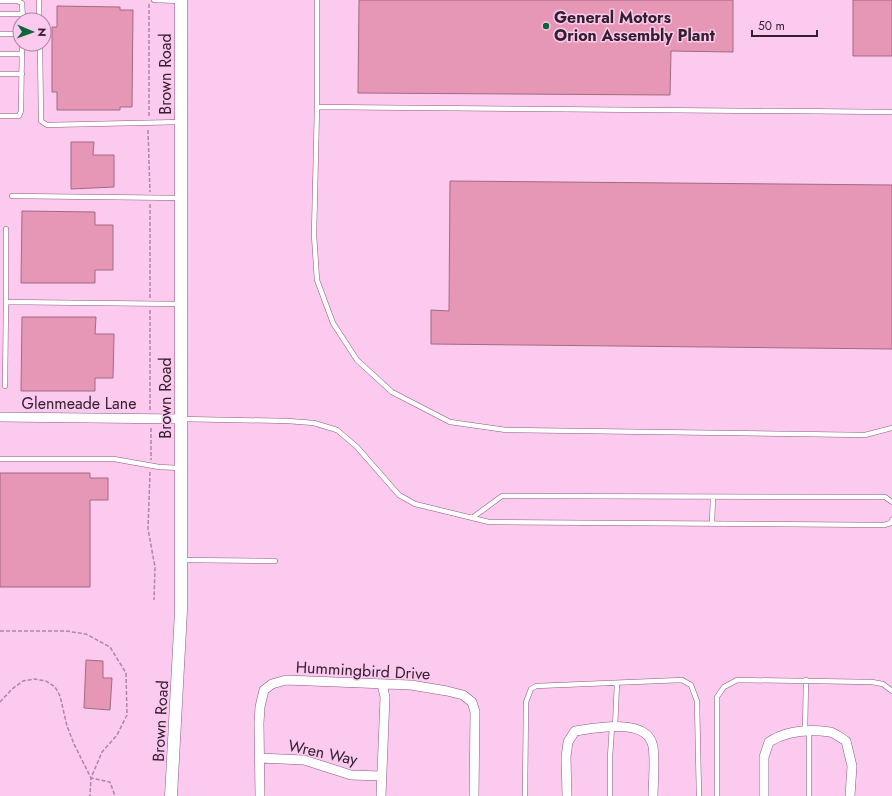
<svg xmlns="http://www.w3.org/2000/svg" width="892" height="796" viewBox="0 0 892 796" font-family="Jost,sans-serif">
<style>
.building{fill:#e697b6;stroke:#a26a80}
.lines{fill:none;stroke-linecap:round;stroke-linejoin:round}
.lane-casing{stroke:#895d80;stroke-width:5.5}
.street-casing{stroke:#895d80;stroke-width:10}
.secondary-casing{stroke:#895d80;stroke-width:13}
.path{stroke:#ac86a3;stroke-width:1.5;stroke-dasharray:4 2;stroke-linecap:butt}
.lane{stroke:#fff;stroke-width:4.5}
.street{stroke:#fff;stroke-width:9}
.secondary{stroke:#fff;stroke-width:12}
.poi-dot{fill:#096639;stroke:#fcc9ef;stroke-width:1.5}
.labels{text-anchor:middle;stroke-width:3;stroke-linejoin:round;paint-order:stroke}
.poi-label{font-size:16px;font-weight:bold;fill:#33202f;stroke:#fcc9ef;text-anchor:start}
.street-label{font-size:16px;fill:#33202f;stroke:#fcc9ef}
</style>
<rect width="100%" height="100%" fill="#fcc9ef"/>
<!-- building -->
<path class="building" d="M 359,0 L 733,0 L 733,52 L 671,51 L 670,95 L 358,93 Z
M 853,0 L 892,0 L 892,56 L 853,56 Z
M 57,6 L 120,7 L 120,10 L 133,10 L 132,107 L 120,107 L 120,110 L 57,110 L 57,92 L 52,92 L 52,27 L 57,27 Z
M 71,142 L 94,142 L 93,155 L 114,155 L 114,187 L 71,189 Z
M 450,181 L 892,185 L 892,349 L 431,344 L 431,310 L 449,311 Z
M 22,211 L 95,212 L 95,225 L 113,225 L 113,270 L 95,270 L 95,283 L 21,283 Z
M 22,317 L 96,317 L 95,334 L 114,334 L 113,378 L 95,378 L 95,391 L 21,391 Z
M 0,473 L 90,473 L 90,478 L 108,478 L 108,500 L 90,500 L 90,587 L 0,587 Z
M 86,660 L 103,661 L 103,678 L 112,678 L 110,710 L 84,708 Z"/>
<g class="lines">
<defs>
<path id="lane" d="M 39,0 L 39,20
M 154,0 L 181,1
M 317,0 L 317,107 L 314,235 L 317,280 L 333,323 L 357,360 L 392,392 L 450,422 L 506,430 L 865,435 L 892,428
M 0,1 L 17,1 L 22,3 L 23,20
M 0,14 L 23,14
M 0,34 L 20,34
M 40,44 L 41,121 L 47,125 L 181,122
M 0,54 L 22,54
M 0,74 L 22,74
M 317,107 L 892,112
M 0,116 L 19,116 L 21,111 L 22,44
M 12,196 L 181,198
M 6,229 L 6,302 L 181,304
M 5,386 L 6,302
M 181,419 L 288,421 L 314,423 L 337,430 L 357,447 L 399,495 L 415,504 L 489,522 L 884,525 L 891,523 L 892,520
M 0,459 L 114,459 L 159,467 L 179,468
M 472,518 L 502,496 L 885,497 L 892,502
M 712,523 L 713,497
M 181,560 L 275,561
M 615,727 L 617,683
M 805,732 L 806,680
M 809,732 L 809,796
M 525,796 L 526,702 L 531,689 L 536,686 L 682,680 L 691,685 L 697,701 L 699,796
M 610,796 L 610,757 L 612,727
M 717,796 L 717,697 L 724,687 L 737,680 L 872,682 L 883,684 L 892,691"/>
<path id="street" d="M 0,417 L 181,419
M 259,758 L 304,760 L 351,775 L 381,776
M 260,796 L 259,723 L 260,707 L 264,690 L 272,684 L 286,680 L 411,685 L 447,691 L 463,695 L 472,702 L 475,712 L 474,796
M 381,796 L 385,697 L 382,684
M 567,796 L 566,757 L 568,742 L 575,731 C 595,728 644,718 652,743 C 656,752 653,784 653,796
M 764,796 L 764,757 L 769,742 C 786,731 809,729 830,732 C 835,733 841,738 846,741 L 852,766 L 850,796"/>
<path id="secondary" d="M 171,796 L 181,611 L 181,0"/>
</defs>
<!-- lane casing -->
<use href="#lane" class="lane-casing"/>
<!-- street casing -->
<use href="#street" class="street-casing"/>
<!-- secondary casing -->
<use href="#secondary" class="secondary-casing"/>
<!-- path -->
<path class="path" d="M 149,116 L 149,4
M 148,130 L 150,192
M 150,298 L 150,204
M 150,310 L 150,410
M 151,428 L 151,460
M 150,472 L 148,529 L 155,567 L 154,600
M 0,631 L 66,631 L 86,634 L 110,647 L 126,673 L 127,715 L 117,735 L 102,752 L 91,778 L 110,782 L 115,796
M 0,702 L 12,689 L 23,681 L 34,679 L 46,681 L 55,687 L 60,696 L 67,726 L 74,744 L 91,778 L 90,796"/>
<!-- lane -->
<use href="#lane" class="lane"/>
<!-- street -->
<use href="#street" class="street"/>
<!-- secondary -->
<use href="#secondary" class="secondary"/>
</g>
<!-- markers -->
<circle class="poi-dot" cx="546" cy="26" r="4"/>
<g class="labels">
<!-- poi labels -->
<g class="poi-label">
<text x="554" y="23">General Motors<tspan x="554" dy="18">Orion Assembly Plant</tspan></text>
</g>
<!-- street labels -->
<g class="street-label">
<text transform="translate(165 74) rotate(-90)" y="6">Brown Road</text>
<text transform="translate(165 398) rotate(-90)" y="6">Brown Road</text>
<text x="79" y="409">Glenmeade Lane</text>
<text transform="translate(363 670) rotate(3)" y="6">Hummingbird Drive</text>
<text transform="translate(160 721) rotate(-87)" y="6">Brown Road</text>
<text transform="translate(323 752) rotate(12)" y="6">Wren Way</text>
</g>
</g>
<!-- north arrow -->
<g transform="translate(32 32) rotate(92)"><circle r="19" fill="#fcc9ef" stroke="#ac85a2"/>
<path d="M0-3L7 15L0 10L-7 15Z" fill="#096639"/>
<text y="-6" font-size="11" font-weight="bold" text-anchor="middle" fill="#33202f">N</text>
</g>
<!-- scale -->
<path d="M752 30v6h65v-6" fill="none" stroke="#33202f" stroke-width="2"/>
<text x="758" y="30" font-size="12" fill="#33202f" stroke="#fcc9ef" stroke-width="3" paint-order="stroke">50 m</text>
</svg>
